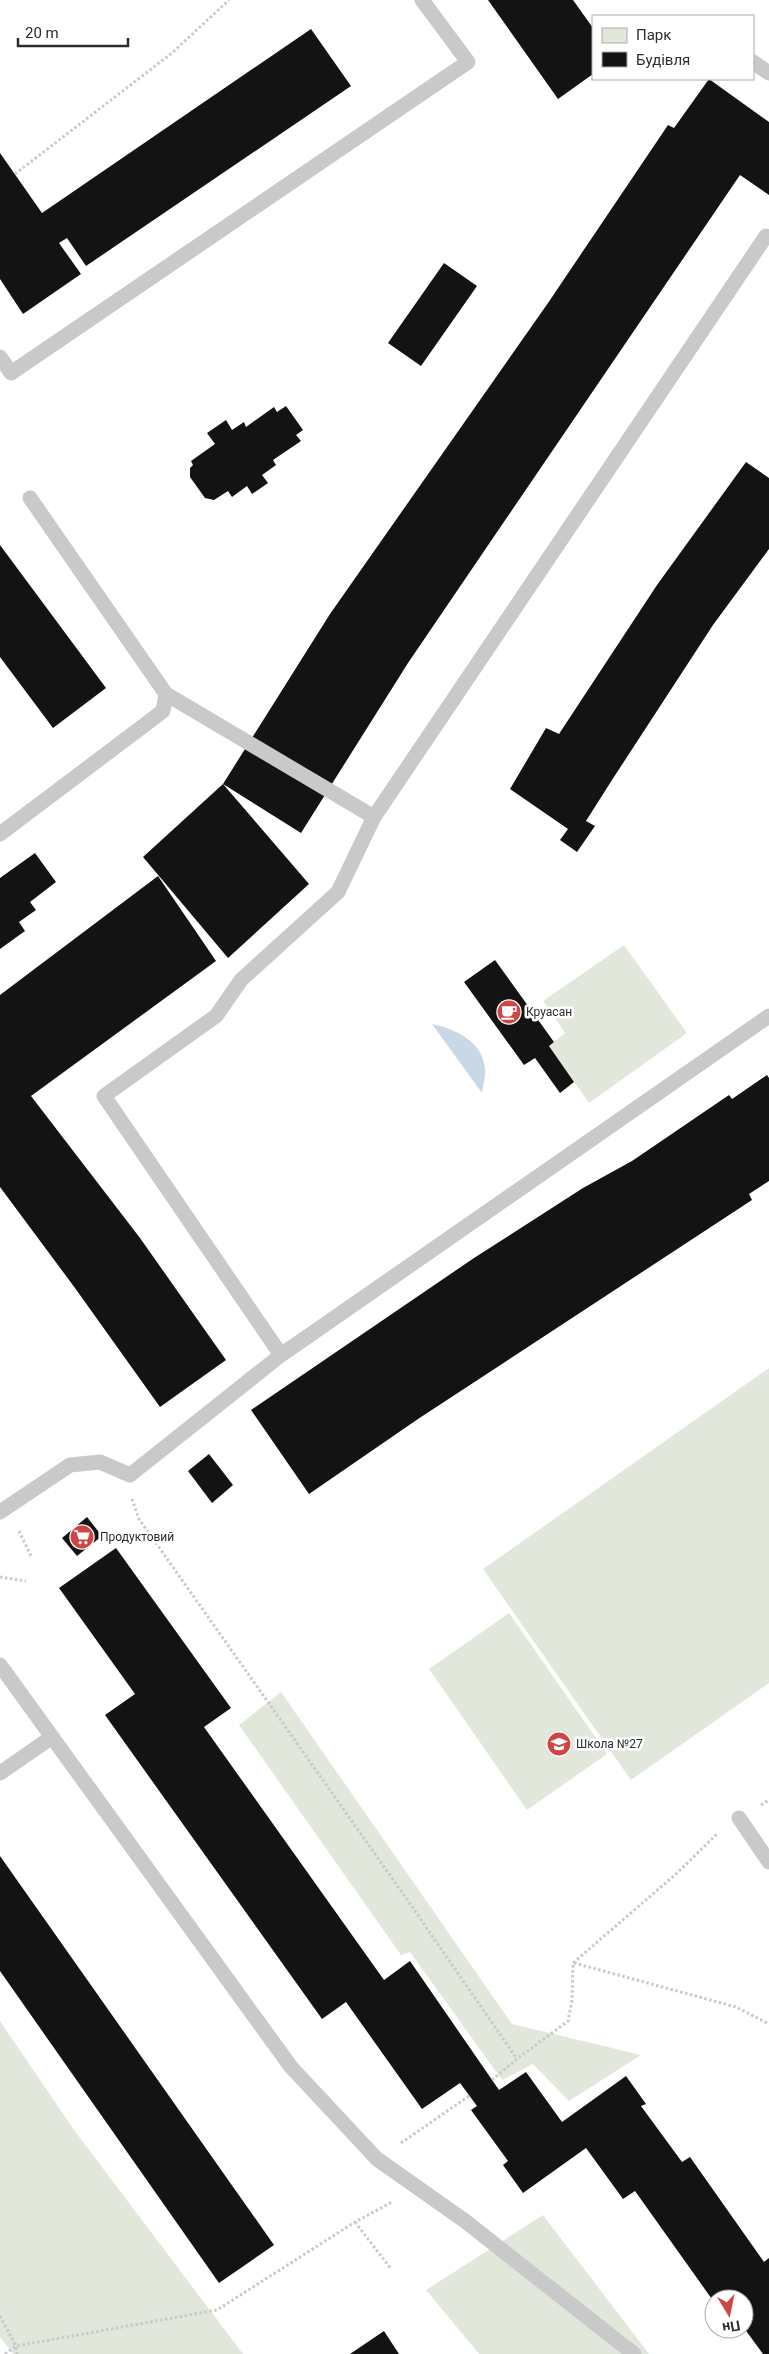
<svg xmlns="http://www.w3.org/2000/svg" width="769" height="2354" viewBox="0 0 769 2354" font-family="Roboto,sans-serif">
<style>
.green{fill:#e1e8db}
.water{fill:#c9d8e6}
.building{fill:#131313}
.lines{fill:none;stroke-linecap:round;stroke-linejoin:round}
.path{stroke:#c9c9c9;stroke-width:3;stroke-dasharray:2.5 2.5;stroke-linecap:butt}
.service{stroke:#c9c9c9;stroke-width:15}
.labels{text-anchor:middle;stroke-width:5;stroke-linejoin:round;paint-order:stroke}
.poi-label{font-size:12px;fill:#2c2c2c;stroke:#fff;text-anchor:start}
</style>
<rect width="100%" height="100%" fill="#fff"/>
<!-- green -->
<path class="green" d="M 624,945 L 687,1033 L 589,1103 L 549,1046 L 565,1033 L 543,1001 Z
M 769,1368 L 769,1683 L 631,1780 L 483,1569 Z
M 509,1613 L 607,1754 L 527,1810 L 429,1669 Z
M 281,1692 L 512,2024 L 641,2055 L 569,2101 L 533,2064 L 502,2080 L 410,1952 L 401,1955 L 239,1725 Z
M 0,2021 L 74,2130 L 243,2354 L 13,2354 L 0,2337 Z
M 543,2215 L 649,2354 L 479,2354 L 426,2290 Z"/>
<!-- water -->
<path class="water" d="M 432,1024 C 455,1029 483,1041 485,1069 C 486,1076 483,1085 482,1093 Z"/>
<!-- building -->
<path class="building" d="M 488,0 L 573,0 L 593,28 L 593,74 L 558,99 Z
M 311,29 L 351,86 L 86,266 L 67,238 L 59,243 L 81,274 L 23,314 L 0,279 L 0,153 L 42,213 Z
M 709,79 L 769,122 L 769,195 L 740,175 L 408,663 L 301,833 L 223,784 L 309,884 L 228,958 L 143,857 L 223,784 L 330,614 L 548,303 L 668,125 L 674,128 Z
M 444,263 L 477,286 L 421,366 L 388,343 Z
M 286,406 L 303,430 L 296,435 L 301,441 L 273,460 L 276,465 L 262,475 L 268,483 L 252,494 L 247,486 L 232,497 L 228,491 L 214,500 L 205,498 L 190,477 L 190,468 L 193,465 L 191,461 L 215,444 L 207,433 L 226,420 L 232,430 L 244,422 L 246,427 L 274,407 L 277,412 Z
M 746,462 L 769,478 L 769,549 L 713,625 L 612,780 L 586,821 L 595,826 L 577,852 L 560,840 L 568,829 L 510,789 L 546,728 L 559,734 L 657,585 Z
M 0,545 L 106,688 L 53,728 L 0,657 Z
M 35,853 L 56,882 L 30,902 L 36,910 L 19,922 L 25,931 L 0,949 L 0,878 Z
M 158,876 L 216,961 L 31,1096 L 140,1238 L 226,1360 L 160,1407 L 75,1288 L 0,1187 L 0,995 Z
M 495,960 L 554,1042 L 549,1046 L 574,1082 L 560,1093 L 535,1058 L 524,1065 L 464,982 Z
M 767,1075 L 769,1078 L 769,1181 L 749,1194 L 752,1200 L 418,1419 L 309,1494 L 251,1410 L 474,1258 L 583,1188 L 632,1161 L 729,1095 L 732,1099 Z
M 209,1454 L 233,1485 L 212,1503 L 188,1471 Z
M 87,1517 L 102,1536 L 77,1556 L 62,1538 Z
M 116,1548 L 231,1708 L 204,1727 L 384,1980 L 410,1961 L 499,2090 L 526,2072 L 562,2122 L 626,2076 L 646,2104 L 641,2106 L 682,2162 L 690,2157 L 764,2262 L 769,2258 L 769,2354 L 763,2354 L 744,2328 L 744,2299 L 723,2299 L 721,2296 L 714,2299 L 714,2302 L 635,2191 L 623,2199 L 586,2148 L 523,2193 L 503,2165 L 508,2161 L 471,2110 L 477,2106 L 460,2083 L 422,2109 L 346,2002 L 322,2019 L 105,1715 L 135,1694 L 59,1588 Z
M 0,1856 L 274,2245 L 219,2283 L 0,1971 Z
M 384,2331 L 399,2354 L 350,2354 Z"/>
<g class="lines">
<!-- path -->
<path class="path" d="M 15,174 L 172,53 L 229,0
M 132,1499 L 139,1519 L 406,1898 L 517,2059
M 19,1531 L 31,1556
M 0,1577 L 26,1581
M 761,1805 L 769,1800
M 574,1963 L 736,2007 L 769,2024
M 492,2080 L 517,2059 L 568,2021 L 572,2001 L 573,1963 L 676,1874 L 718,1833
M 401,2143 L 469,2096
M 355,2222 L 391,2269
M 0,2316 L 16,2346 L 17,2354
M 5,2354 L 16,2346 L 217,2310 L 355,2222 L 392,2202"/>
<!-- service -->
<path class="service" d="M 753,62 L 769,73
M 0,357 L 11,373 L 468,62 L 422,0
M 166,694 L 374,817
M 0,834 L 163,711 L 166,694 L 30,498
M 281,1355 L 104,1096 L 216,1016 L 241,980 L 338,892 L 374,817 L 766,236 L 769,238
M 0,1512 L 70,1465 L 100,1462 L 130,1475 L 281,1355 L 769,1016
M 0,1665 L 52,1737 L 0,1773
M 52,1737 L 291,2067 L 377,2159 L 465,2221 L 634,2354
M 739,1818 L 769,1862"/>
</g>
<!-- icons -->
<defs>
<symbol id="cafe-disc" viewBox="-11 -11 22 22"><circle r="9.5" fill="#cf4543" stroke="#fff"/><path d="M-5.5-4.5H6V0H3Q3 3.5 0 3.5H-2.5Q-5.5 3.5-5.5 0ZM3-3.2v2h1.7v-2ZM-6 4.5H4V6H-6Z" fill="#fff"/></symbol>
<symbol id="supermarket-disc" viewBox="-11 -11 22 22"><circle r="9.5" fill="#cf4543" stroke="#fff"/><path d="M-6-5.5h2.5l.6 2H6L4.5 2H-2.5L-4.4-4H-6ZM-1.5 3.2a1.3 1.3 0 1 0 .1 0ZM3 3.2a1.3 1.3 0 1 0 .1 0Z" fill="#fff"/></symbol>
<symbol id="school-disc" viewBox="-11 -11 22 22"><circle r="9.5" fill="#cf4543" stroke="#fff"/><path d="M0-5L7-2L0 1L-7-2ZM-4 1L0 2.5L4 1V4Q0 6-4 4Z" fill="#fff"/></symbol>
</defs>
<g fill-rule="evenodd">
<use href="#cafe-disc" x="495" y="998" width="28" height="28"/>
<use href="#supermarket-disc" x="68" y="1523" width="28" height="28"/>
<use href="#school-disc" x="545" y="1730" width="28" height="28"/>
</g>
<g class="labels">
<!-- poi labels -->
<g class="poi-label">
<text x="526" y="1016">Круасан</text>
<text x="100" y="1541">Продуктовий</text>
<text x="576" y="1748">Школа №27</text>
</g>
</g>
<!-- legend -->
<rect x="592" y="15" width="162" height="65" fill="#ffffff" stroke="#ababab"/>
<rect x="602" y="28" width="25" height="15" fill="#e1e8db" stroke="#ababab"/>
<text x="636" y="40" font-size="15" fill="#2c2c2c">Парк</text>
<rect x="602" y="52" width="25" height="15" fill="#131313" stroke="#ababab"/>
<text x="636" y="65" font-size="15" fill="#2c2c2c">Будівля</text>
<!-- north arrow -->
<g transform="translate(729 2314) rotate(170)"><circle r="24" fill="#ffffff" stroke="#ababab"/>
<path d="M0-4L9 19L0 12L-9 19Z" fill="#cf4543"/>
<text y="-8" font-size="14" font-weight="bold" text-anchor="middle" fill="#2c2c2c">Пн</text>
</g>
<!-- scale -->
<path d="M18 38v8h110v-8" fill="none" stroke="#2c2c2c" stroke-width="2.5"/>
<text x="25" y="38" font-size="15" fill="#2c2c2c" stroke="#ffffff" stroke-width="4" paint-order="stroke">20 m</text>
</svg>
